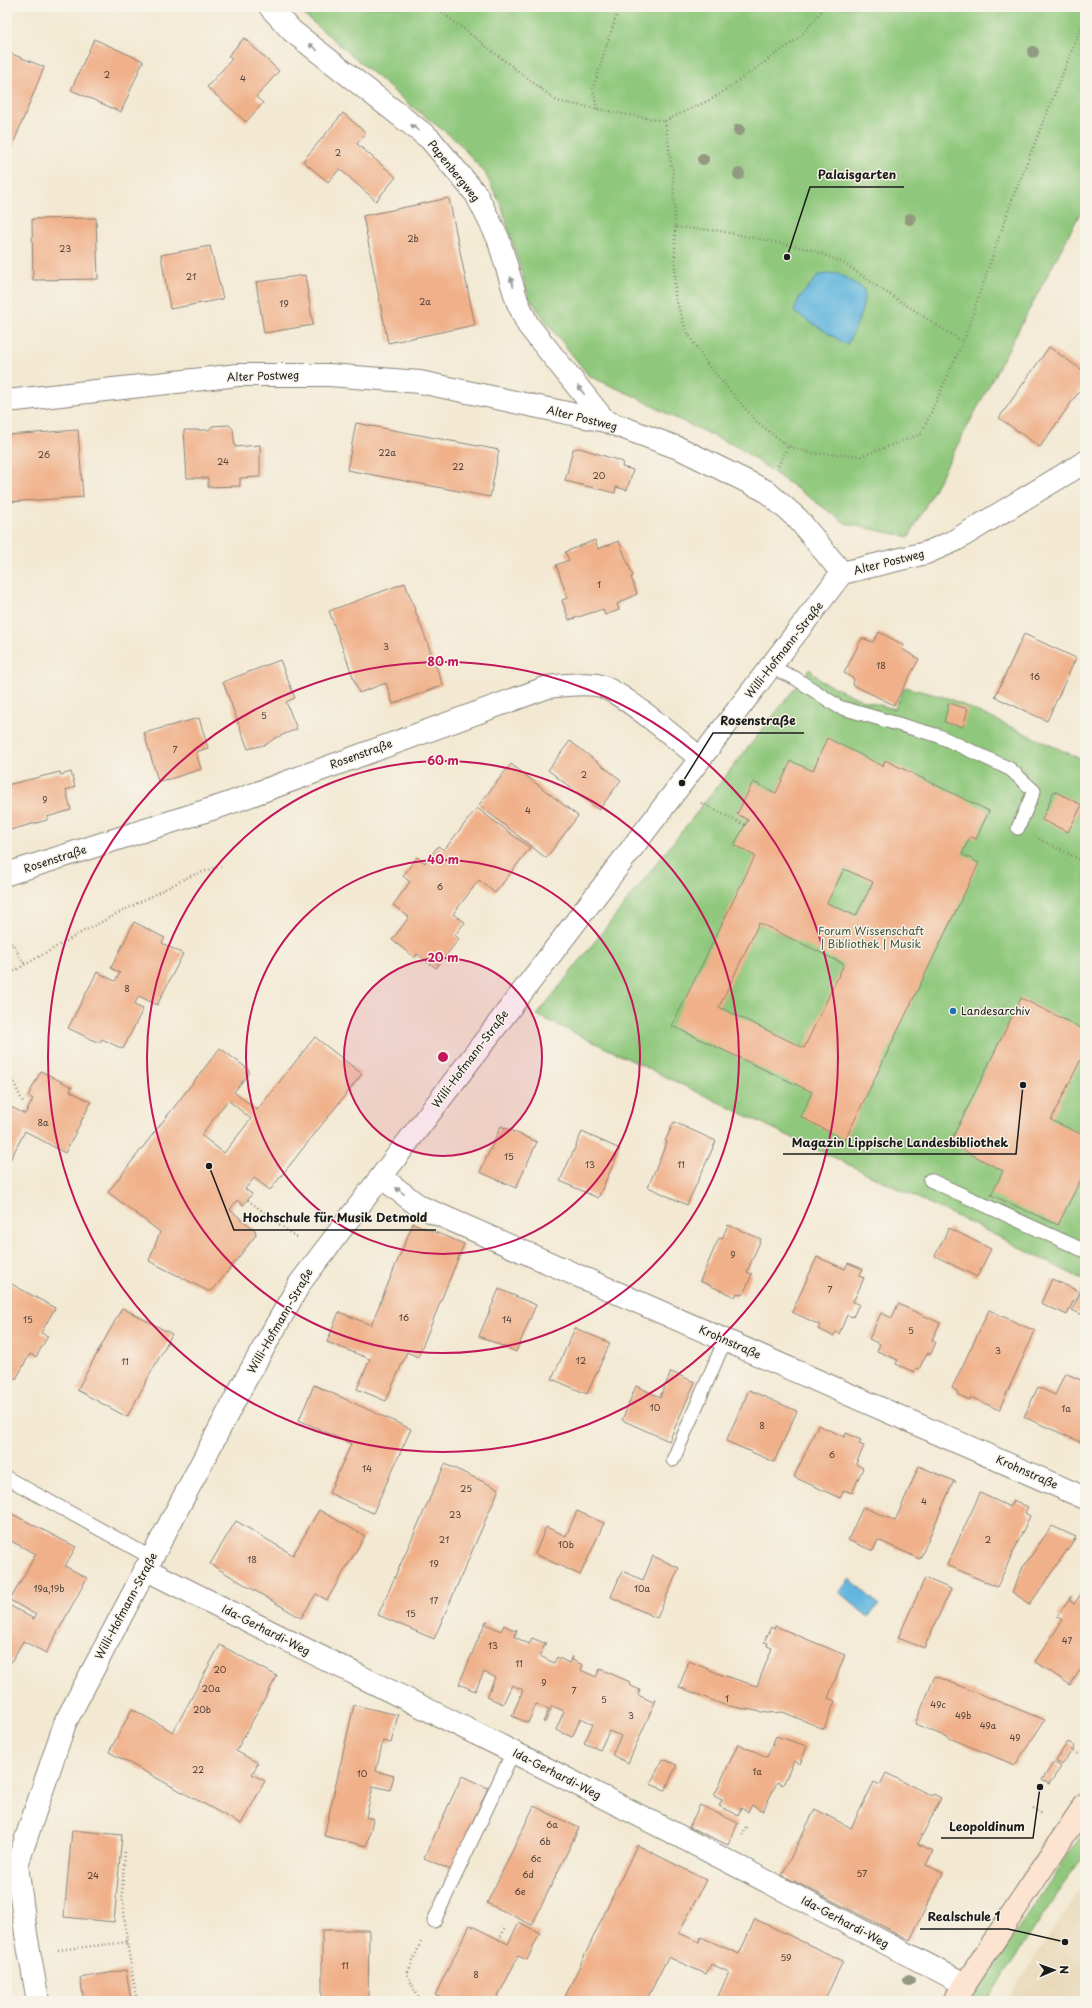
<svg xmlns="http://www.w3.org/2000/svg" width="1092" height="2008" viewBox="0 0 1092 2008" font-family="'Playpen Sans',sans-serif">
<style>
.built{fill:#e9d9ba}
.green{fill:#8fc87c;stroke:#56724c}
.water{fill:#62b6de;stroke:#3f697d}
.building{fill:#f0b18a;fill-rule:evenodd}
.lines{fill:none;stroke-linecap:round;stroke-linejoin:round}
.service-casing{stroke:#888278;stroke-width:15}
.minor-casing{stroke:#888278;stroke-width:24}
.secondary-casing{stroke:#888278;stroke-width:24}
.path{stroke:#888278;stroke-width:2.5;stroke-dasharray:1 3;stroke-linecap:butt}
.service{stroke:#fff;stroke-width:13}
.minor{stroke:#fff;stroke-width:22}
.secondary{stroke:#fde4d1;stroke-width:22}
.tree{fill:#939981}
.oneway{fill:#999}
.ring{fill:none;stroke:#c2185b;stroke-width:2}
.poi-dot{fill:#1f6fb2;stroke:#f7f3e8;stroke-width:1.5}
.labels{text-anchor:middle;stroke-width:3;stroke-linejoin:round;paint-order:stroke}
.number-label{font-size:9px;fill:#514138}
.street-label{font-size:11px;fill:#1c1c1c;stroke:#f7f3e8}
.park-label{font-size:11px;fill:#44583e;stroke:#f7f3e8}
.poi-label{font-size:11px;fill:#1c1c1c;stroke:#f7f3e8;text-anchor:start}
.centre{fill:#c2185b;stroke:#f7f3e8;stroke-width:2}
.ring-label{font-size:12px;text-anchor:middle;font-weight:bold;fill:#c2185b;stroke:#f7f3e8;stroke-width:3;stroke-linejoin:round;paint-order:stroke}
.leader{fill:none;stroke:#1c1c1c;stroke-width:1.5}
.callout-dot{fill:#1c1c1c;stroke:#f7f3e8;stroke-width:1.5}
.callout-label{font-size:12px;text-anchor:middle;font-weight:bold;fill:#1c1c1c;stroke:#f7f3e8;stroke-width:3;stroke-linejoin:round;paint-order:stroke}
</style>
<rect width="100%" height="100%" fill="#f7f3e8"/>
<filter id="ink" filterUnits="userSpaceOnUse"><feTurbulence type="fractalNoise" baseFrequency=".025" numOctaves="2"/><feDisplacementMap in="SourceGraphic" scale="8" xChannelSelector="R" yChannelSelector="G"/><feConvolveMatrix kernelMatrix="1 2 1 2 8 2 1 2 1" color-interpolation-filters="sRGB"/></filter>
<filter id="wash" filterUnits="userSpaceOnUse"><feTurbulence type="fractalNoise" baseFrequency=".012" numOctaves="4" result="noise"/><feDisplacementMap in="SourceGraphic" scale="16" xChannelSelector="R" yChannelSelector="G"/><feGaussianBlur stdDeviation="0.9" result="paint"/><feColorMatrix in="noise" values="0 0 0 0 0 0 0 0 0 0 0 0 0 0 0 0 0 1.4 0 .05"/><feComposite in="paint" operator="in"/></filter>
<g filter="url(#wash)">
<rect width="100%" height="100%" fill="#f3e9d3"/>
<!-- built -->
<path class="built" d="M 1085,1882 L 1085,2001 L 1006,2001 Z"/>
<!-- green -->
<path class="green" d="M 295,7 L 1085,7 L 1085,204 L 909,537 L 847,524 L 739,448 L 671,416 L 636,397 L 589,376 L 551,328 L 529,298 L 502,207 L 485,173 L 456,140 L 410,105 Z
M 810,669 L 821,681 L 862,700 L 894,709 L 905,687 L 948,698 L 1085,761 L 1085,1281 L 997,1236 L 537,1015 Z
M 1085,1830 L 1085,1853 L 986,2001 L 969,2001 Z"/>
<!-- water -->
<path class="water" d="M 838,273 L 864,289 C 866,309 855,327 847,345 L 794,312 L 799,298 L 819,275 Z
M 850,1579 L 879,1605 L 868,1617 L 839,1592 Z"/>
<g id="blocks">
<!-- building -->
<path class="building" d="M 244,38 L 279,71 L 256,97 L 263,103 L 246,122 L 207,87 L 232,59 L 228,56 Z
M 94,39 L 143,61 L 121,112 L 71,90 Z
M 7,52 L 44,67 L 12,147 L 7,144 Z
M 343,113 L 366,133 L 357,144 L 396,177 L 376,201 L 340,169 L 328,182 L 303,161 Z
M 449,198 L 475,325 L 388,343 L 363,216 Z
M 96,218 L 98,279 L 33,280 L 32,219 Z
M 210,246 L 223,299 L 170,309 L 161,255 Z
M 305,275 L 313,325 L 264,333 L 256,282 Z
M 1049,347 L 1085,372 L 1085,383 L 1040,447 L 999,418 Z
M 356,423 L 499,450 L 490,497 L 347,470 Z
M 229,425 L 233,429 L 235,447 L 260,445 L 260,477 L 240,478 L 240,486 L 208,487 L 208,478 L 187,478 L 184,430 L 209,430 L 212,426 Z
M 78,430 L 83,497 L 9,502 L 7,435 Z
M 580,448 L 623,462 L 622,467 L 633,470 L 627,490 L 616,487 L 615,493 L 565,481 L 573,449 Z
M 595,540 L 598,549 L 619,541 L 633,576 L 631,577 L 637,594 L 617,604 L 619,610 L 605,615 L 603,609 L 569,620 L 562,600 L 568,598 L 556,565 L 569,560 L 565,552 Z
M 405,583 L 443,685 L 393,704 L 386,683 L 359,693 L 329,611 Z
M 879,632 L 904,645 L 902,649 L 919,659 L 894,705 L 853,685 L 854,679 L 844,673 L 862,638 L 873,642 Z
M 1024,634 L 1076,658 L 1047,721 L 995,697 Z
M 280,660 L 295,698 L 286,702 L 297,729 L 275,738 L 267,744 L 248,749 L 223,682 Z
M 949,703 L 968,709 L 963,727 L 944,722 Z
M 199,718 L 208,748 L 196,752 L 201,769 L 170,779 L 158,781 L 144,733 Z
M 827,738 L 883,766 L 885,760 L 989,811 L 976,839 L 970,837 L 962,854 L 979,863 L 845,1140 L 801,1117 L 812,1092 L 672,1026 L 755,856 L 734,845 L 748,820 L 737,814 L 753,782 L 776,793 L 791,761 L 813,771 ZM 844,869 L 873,882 L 856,916 L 827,903 ZM 759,923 L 844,964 L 804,1048 L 719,1007 Z
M 570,741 L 621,780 L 599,810 L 548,770 Z
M 511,764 L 578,816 L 546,858 L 479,805 Z
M 60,772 L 61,775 L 71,772 L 75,787 L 66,790 L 71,810 L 47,817 L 47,820 L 10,830 L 10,829 L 7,830 L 7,785 Z
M 1054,791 L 1082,805 L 1068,832 L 1042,820 Z
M 477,808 L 530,848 L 495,893 L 479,880 L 453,914 L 465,922 L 455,935 L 459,939 L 436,968 L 417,954 L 415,958 L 392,940 L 409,917 L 393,905 L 410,882 L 403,876 L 417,857 L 425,863 L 438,846 L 444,850 Z
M 134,922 L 165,938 L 162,943 L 183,954 L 157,1005 L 139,996 L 134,1005 L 143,1009 L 123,1049 L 102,1039 L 99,1043 L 68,1028 L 97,972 L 115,981 L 120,973 L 111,968 Z
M 1021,998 L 1085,1030 L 1085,1051 L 1051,1120 L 1085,1136 L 1085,1171 L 1058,1225 L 991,1195 L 1003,1171 L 950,1143 Z
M 315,1037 L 362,1074 L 270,1190 L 254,1178 L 245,1189 L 252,1194 L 243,1205 L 237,1200 L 230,1210 L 255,1230 L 256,1235 L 213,1290 L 208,1291 L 149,1261 L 160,1232 L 108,1192 L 220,1048 L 249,1070 L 249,1073 L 234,1092 L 257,1110 ZM 228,1100 L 251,1119 L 224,1153 L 201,1135 Z
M 41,1071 L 72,1087 L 70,1091 L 91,1102 L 65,1153 L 25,1131 L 8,1164 L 7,1105 L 25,1114 L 33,1099 L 28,1096 Z
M 674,1122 L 716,1141 L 687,1205 L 648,1187 L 667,1142 L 665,1141 Z
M 501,1126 L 537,1142 L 516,1188 L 480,1172 Z
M 582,1132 L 620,1149 L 598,1198 L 560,1181 Z
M 413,1223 L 464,1244 L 418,1357 L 407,1352 L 386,1401 L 357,1389 L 370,1359 L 327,1342 L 339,1312 L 371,1325 Z
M 728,1225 L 761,1239 L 747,1272 L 752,1274 L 743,1295 L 737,1293 L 735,1297 L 700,1281 L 719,1238 L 722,1239 Z
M 949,1228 L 991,1249 L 977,1277 L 935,1256 Z
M 817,1257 L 845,1269 L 848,1263 L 863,1269 L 859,1276 L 864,1278 L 853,1302 L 859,1304 L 853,1317 L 847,1315 L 839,1334 L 836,1332 L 833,1336 L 818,1329 L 820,1325 L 792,1312 Z
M 1052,1279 L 1078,1291 L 1067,1315 L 1041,1303 Z
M 8,1282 L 55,1308 L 41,1333 L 48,1336 L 36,1357 L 30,1354 L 16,1379 L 7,1374 Z
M 1083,1286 L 1085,1286 L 1085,1316 L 1072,1310 Z
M 499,1289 L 536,1305 L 516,1352 L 479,1336 Z
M 898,1304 L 940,1323 L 932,1340 L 936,1342 L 931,1354 L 927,1353 L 919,1369 L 916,1368 L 914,1372 L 896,1364 L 898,1360 L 877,1351 L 880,1344 L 869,1339 L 881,1313 L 892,1318 Z
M 122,1308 L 172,1334 L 127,1417 L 77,1390 Z
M 989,1310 L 1035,1331 L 999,1410 L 971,1397 L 970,1400 L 957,1394 L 958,1392 L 952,1388 Z
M 575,1328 L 610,1343 L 587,1394 L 552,1379 Z
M 671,1372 L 695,1382 L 669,1441 L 622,1420 L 636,1386 L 660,1397 Z
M 1065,1373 L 1085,1382 L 1085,1444 L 1024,1417 L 1038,1387 L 1055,1395 Z
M 314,1385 L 411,1429 L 373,1513 L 329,1493 L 351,1444 L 299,1420 Z
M 749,1390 L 797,1411 L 774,1462 L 726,1441 Z
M 818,1425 L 845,1437 L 846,1433 L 861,1440 L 859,1444 L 864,1446 L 856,1464 L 863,1468 L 852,1493 L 844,1490 L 840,1498 L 794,1477 Z
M 445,1464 L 499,1489 L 434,1639 L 378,1615 Z
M 919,1466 L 956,1482 L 953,1482 L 920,1559 L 878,1540 L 873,1551 L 848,1540 L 863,1507 L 895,1521 Z
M 980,1493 L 1010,1507 L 1013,1500 L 1028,1507 L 1025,1513 L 1030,1516 L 997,1587 L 947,1565 Z
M 319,1510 L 365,1536 L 327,1600 L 316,1594 L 301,1618 L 210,1564 L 236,1521 L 293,1555 Z
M 577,1511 L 604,1523 L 580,1575 L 535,1554 L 546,1527 L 566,1536 Z
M 10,1513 L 76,1547 L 65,1566 L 87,1578 L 46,1653 L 23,1641 L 10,1664 L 10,1661 L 7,1659 L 7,1604 L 34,1619 L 36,1615 L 10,1600 L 36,1554 L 7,1539 L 7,1518 Z
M 1052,1526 L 1076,1537 L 1030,1604 L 1012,1592 L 1023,1567 Z
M 653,1556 L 679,1568 L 657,1618 L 611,1597 L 622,1571 L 643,1580 Z
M 925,1578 L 951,1589 L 924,1648 L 898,1638 Z
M 1085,1588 L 1085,1663 L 1070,1685 L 1035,1661 L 1063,1620 L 1057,1616 L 1071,1596 L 1070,1601 L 1074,1604 Z
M 486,1621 L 488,1621 L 486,1624 L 501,1631 L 504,1625 L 515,1631 L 517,1629 L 515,1637 L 529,1644 L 532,1638 L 544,1643 L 546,1642 L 540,1656 L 554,1663 L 557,1657 L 569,1663 L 572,1656 L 573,1657 L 572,1660 L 583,1665 L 581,1670 L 596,1677 L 600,1669 L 630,1682 L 629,1685 L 640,1690 L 638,1695 L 653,1702 L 654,1699 L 656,1700 L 628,1763 L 612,1755 L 621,1736 L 609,1731 L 600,1750 L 584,1743 L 593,1724 L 581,1718 L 572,1737 L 556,1730 L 564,1711 L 552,1706 L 545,1722 L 543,1722 L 549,1709 L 536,1704 L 528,1723 L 512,1716 L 523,1690 L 512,1685 L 503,1704 L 487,1697 L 495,1677 L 484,1672 L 475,1691 L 459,1684 Z
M 775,1626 L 845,1655 L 828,1698 L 835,1701 L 824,1729 L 783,1712 L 767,1713 L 724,1705 L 679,1687 L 689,1661 L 722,1675 L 757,1686 L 772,1648 L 767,1646 L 768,1643 L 764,1642 L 771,1627 L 774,1629 Z
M 220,1645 L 277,1676 L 236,1751 L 258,1763 L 252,1774 L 265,1781 L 241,1824 L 109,1752 L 132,1709 L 173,1732 Z
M 935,1676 L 1045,1720 L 1015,1765 L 915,1724 Z
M 354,1705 L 398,1715 L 391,1743 L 383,1741 L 376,1771 L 394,1776 L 390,1790 L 373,1786 L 366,1817 L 373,1819 L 367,1846 L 324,1836 Z
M 776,1736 L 807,1746 L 800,1764 L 794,1761 L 783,1785 L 777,1782 L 763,1811 L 752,1805 L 748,1812 L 741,1808 L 738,1815 L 719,1806 L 722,1800 L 714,1796 L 738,1744 L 767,1757 Z
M 1068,1742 L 1075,1746 L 1062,1765 L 1056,1760 Z
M 663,1759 L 677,1765 L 665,1790 L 650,1784 Z
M 1054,1762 L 1061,1767 L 1049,1784 L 1042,1780 Z
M 886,1773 L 932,1796 L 934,1794 L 941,1798 L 918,1844 L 933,1851 L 926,1865 L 943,1873 L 910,1940 L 782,1875 L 815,1809 L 851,1828 L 874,1782 L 880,1785 Z
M 462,1776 L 488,1788 L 451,1870 L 424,1858 Z
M 700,1805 L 738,1823 L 728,1845 L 689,1827 Z
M 534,1806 L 579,1828 L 532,1925 L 487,1903 Z
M 72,1830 L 122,1835 L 114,1922 L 64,1917 Z
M 637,1845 L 706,1880 L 679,1933 L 699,1942 L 701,1937 L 739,1954 L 755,1919 L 843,1961 L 824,2001 L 716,2001 L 729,1972 L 711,1964 L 706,1974 L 668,1957 L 646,2001 L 563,2001 Z
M 519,1922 L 540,1933 L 527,1960 L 518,1956 L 496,2001 L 447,2001 L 435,1995 L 470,1925 L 508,1944 Z
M 322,1930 L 369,1930 L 368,2001 L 322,2001 Z
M 126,1970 L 131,2001 L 84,2001 L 80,1978 Z"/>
</g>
</g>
<g filter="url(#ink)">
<use href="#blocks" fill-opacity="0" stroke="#888278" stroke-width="1"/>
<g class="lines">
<defs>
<path id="service" d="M 772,668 L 795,678 L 839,707 L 939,736 L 1010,769 L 1034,791 L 1018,828
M 930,1180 L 1085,1251
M 673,1460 L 725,1340
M 7,1478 L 152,1558
M 434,1921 L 513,1752"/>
<path id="minor" d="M 270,7 L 292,31 L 430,139 L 476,194 L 498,238 L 517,301 L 528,325 L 605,421
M 7,401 L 238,375 L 329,375 L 420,382 L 605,421 L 681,449 L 766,491 L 798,519 L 842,573
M 842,573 L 926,553 L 954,541 L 1085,462
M 7,874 L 224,805 L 548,687 C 564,685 581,683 597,685 C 620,689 679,742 700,758
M 381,1177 L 419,1206 L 1085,1498
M 145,1569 C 267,1631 391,1691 513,1752 C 665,1827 815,1907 965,1984
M 38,2001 L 26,1934 L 17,1865 L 65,1723 L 242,1386 L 300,1283 L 842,573"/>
<path id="secondary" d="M 954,2001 L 1085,1804"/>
</defs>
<!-- service casing -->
<use href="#service" class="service-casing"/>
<!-- minor casing -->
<use href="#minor" class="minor-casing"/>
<!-- secondary casing -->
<use href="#secondary" class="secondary-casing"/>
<!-- path -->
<path class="path" d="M 435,7 L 557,101 L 623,114 L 665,121 L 673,175 L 675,227 L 720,231 L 813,250 L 844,263 L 875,285 L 963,342
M 597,109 L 593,88 L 619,7
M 665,121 L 714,98 L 800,37 L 825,7
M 675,227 L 675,297 L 686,330 L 707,364 L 757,422 L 788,446
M 778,466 L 788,446 L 810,453 L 862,456 L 921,434 L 963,342 L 1013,197 L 1085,18
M 701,803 L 745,825
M 1039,839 L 1085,862
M 7,945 L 12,943 L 25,965
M 7,975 L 86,930 L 188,877 L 221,866
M 7,1068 L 23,1102
M 248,1200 L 297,1238
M 1073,1751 L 1079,1755
M 1033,1808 L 1041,1812
M 742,1835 L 747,1825
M 125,1852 L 122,1892 L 127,1942 L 137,2001
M 499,1940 L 505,1928
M 58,1950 L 127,1942
M 420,2001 L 407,1974 L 421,1942"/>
<!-- service -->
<use href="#service" class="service"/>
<!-- minor -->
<use href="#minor" class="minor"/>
<!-- secondary -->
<use href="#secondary" class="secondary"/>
</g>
<!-- trees -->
<g class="tree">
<circle cx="1033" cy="52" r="6"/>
<circle cx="739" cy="130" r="6"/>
<circle cx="703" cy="159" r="6"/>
<circle cx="739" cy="174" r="6"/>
<circle cx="910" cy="219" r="6"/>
<circle cx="909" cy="1980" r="6"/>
</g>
<!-- one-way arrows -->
<defs><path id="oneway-solid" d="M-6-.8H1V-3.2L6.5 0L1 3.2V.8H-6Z"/></defs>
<g class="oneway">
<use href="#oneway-solid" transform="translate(313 47) rotate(-142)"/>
<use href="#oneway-solid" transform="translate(415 128) rotate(-142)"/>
<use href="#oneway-solid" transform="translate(512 282) rotate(-106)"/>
<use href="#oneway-solid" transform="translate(581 390) rotate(-128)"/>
<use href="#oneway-solid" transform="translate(400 1191) rotate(-143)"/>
</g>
</g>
<!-- distance rings -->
<circle cx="443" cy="1057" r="99" fill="#c2185b" fill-opacity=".12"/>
<g class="ring">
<circle cx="443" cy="1057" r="99"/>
<circle cx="443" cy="1057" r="197"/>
<circle cx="443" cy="1057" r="296"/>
<circle cx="443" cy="1057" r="395"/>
</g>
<!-- markers -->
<circle class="poi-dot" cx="953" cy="1011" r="4"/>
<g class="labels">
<!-- number labels -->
<g class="number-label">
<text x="107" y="78">2</text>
<text x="243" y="82">4</text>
<text x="338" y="156">2</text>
<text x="413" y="242">2b</text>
<text x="65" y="252">23</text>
<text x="191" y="280">21</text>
<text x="425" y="305">2a</text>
<text x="284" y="307">19</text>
<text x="387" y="456">22a</text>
<text x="44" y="458">26</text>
<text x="223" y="465">24</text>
<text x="458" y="470">22</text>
<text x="599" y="479">20</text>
<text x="599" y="588">1</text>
<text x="386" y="650">3</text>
<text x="881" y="669">18</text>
<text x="1035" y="680">16</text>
<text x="264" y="719">5</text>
<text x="175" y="753">7</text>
<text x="584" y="778">2</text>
<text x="45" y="803">9</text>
<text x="528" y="814">4</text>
<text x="440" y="890">6</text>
<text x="127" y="992">8</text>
<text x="43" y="1126">8a</text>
<text x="509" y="1160">15</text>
<text x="590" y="1168">13</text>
<text x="681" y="1168">11</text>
<text x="733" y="1258">9</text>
<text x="830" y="1293">7</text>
<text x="404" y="1321">16</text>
<text x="28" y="1323">15</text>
<text x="507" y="1323">14</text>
<text x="911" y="1334">5</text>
<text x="998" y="1354">3</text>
<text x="581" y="1364">12</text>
<text x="125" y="1365">11</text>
<text x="655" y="1411">10</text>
<text x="1066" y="1412">1a</text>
<text x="762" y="1429">8</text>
<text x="832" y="1458">6</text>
<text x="367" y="1472">14</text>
<text x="466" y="1492">25</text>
<text x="924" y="1505">4</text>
<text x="455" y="1518">23</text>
<text x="444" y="1543">21</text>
<text x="988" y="1543">2</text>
<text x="566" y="1548">10b</text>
<text x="252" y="1563">18</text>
<text x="434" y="1567">19</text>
<text x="49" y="1592">19a,19b</text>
<text x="642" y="1592">10a</text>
<text x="434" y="1604">17</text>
<text x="411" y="1617">15</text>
<text x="1067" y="1644">47</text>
<text x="493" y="1649">13</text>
<text x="519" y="1667">11</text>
<text x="220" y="1673">20</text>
<text x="544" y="1686">9</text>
<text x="211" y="1692">20a</text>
<text x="574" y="1694">7</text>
<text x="727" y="1702">1</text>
<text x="604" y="1703">5</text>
<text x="938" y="1708">49c</text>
<text x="202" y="1713">20b</text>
<text x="631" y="1719">3</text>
<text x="963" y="1719">49b</text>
<text x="988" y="1729">49a</text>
<text x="1015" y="1741">49</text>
<text x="198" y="1773">22</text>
<text x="757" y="1775">1a</text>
<text x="362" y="1777">10</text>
<text x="552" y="1828">6a</text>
<text x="545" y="1845">6b</text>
<text x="536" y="1862">6c</text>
<text x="862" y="1877">57</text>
<text x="528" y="1878">6d</text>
<text x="93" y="1879">24</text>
<text x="520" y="1895">6e</text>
<text x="786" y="1961">59</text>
<text x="345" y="1969">11</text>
<text x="476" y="1978">8</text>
</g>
<!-- street labels -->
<g class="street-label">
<text transform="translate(454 171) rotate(51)" y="4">Papenbergweg</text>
<text transform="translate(263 376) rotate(-2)" y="4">Alter Postweg</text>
<text transform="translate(582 418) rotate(14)" y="4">Alter Postweg</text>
<text transform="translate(889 562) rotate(-14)" y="4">Alter Postweg</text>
<text transform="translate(784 650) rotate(-52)" y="4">Willi-Hofmann-Straße</text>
<text transform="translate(361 754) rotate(-20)" y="4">Rosenstraße</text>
<text transform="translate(55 859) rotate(-18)" y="4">Rosenstraße</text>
<text transform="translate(470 1059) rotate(-53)" y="4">Willi-Hofmann-Straße</text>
<text transform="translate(280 1321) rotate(-60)" y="4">Willi-Hofmann-Straße</text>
<text transform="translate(730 1342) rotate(24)" y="4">Krohnstraße</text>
<text transform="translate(1027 1472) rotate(24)" y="4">Krohnstraße</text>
<text transform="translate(126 1606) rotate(-62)" y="4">Willi-Hofmann-Straße</text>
<text transform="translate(266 1630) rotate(27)" y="4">Ida-Gerhardi-Weg</text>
<text transform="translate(557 1774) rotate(27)" y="4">Ida-Gerhardi-Weg</text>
<text transform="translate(845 1922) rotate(28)" y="4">Ida-Gerhardi-Weg</text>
</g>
<!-- park labels -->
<g class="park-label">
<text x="871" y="935">Forum Wissenschaft<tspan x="871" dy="13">| Bibliothek | Musik</tspan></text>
</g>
<!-- poi labels -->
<g class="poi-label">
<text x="961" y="1015">Landesarchiv</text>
</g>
</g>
<circle cx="443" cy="1057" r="6" class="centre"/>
<g class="ring-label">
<text x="443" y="666">80 m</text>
<text x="443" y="765">60 m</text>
<text x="443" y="864">40 m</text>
<text x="443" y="962">20 m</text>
</g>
<!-- callouts -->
<path class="leader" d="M787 257L810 187H904M682 783L713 733H804M1023 1085L1016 1154H783M209 1166L234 1230H436M1040 1787L1033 1838H941M1065 1942L1008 1929H920"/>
<g class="callout-dot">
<circle cx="787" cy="257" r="4"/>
<circle cx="682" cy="783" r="4"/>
<circle cx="1023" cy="1085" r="4"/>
<circle cx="209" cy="1166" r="4"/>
<circle cx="1040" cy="1787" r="4"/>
<circle cx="1065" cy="1942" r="4"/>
</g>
<g class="callout-label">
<text x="857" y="179">Palaisgarten</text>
<text x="758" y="725">Rosenstraße</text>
<text x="900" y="1147">Magazin Lippische Landesbibliothek</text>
<text x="335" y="1222">Hochschule für Musik Detmold</text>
<text x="987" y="1831">Leopoldinum</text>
<text x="964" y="1921">Realschule 1</text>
</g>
<!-- margin -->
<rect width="1092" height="2008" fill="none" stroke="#f7f3e8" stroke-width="24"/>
<!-- north arrow -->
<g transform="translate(1054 1970) rotate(88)" stroke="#f7f3e8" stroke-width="3" paint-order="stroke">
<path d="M0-3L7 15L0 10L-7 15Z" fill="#1c1c1c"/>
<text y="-6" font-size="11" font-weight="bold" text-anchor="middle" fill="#1c1c1c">N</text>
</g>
</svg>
